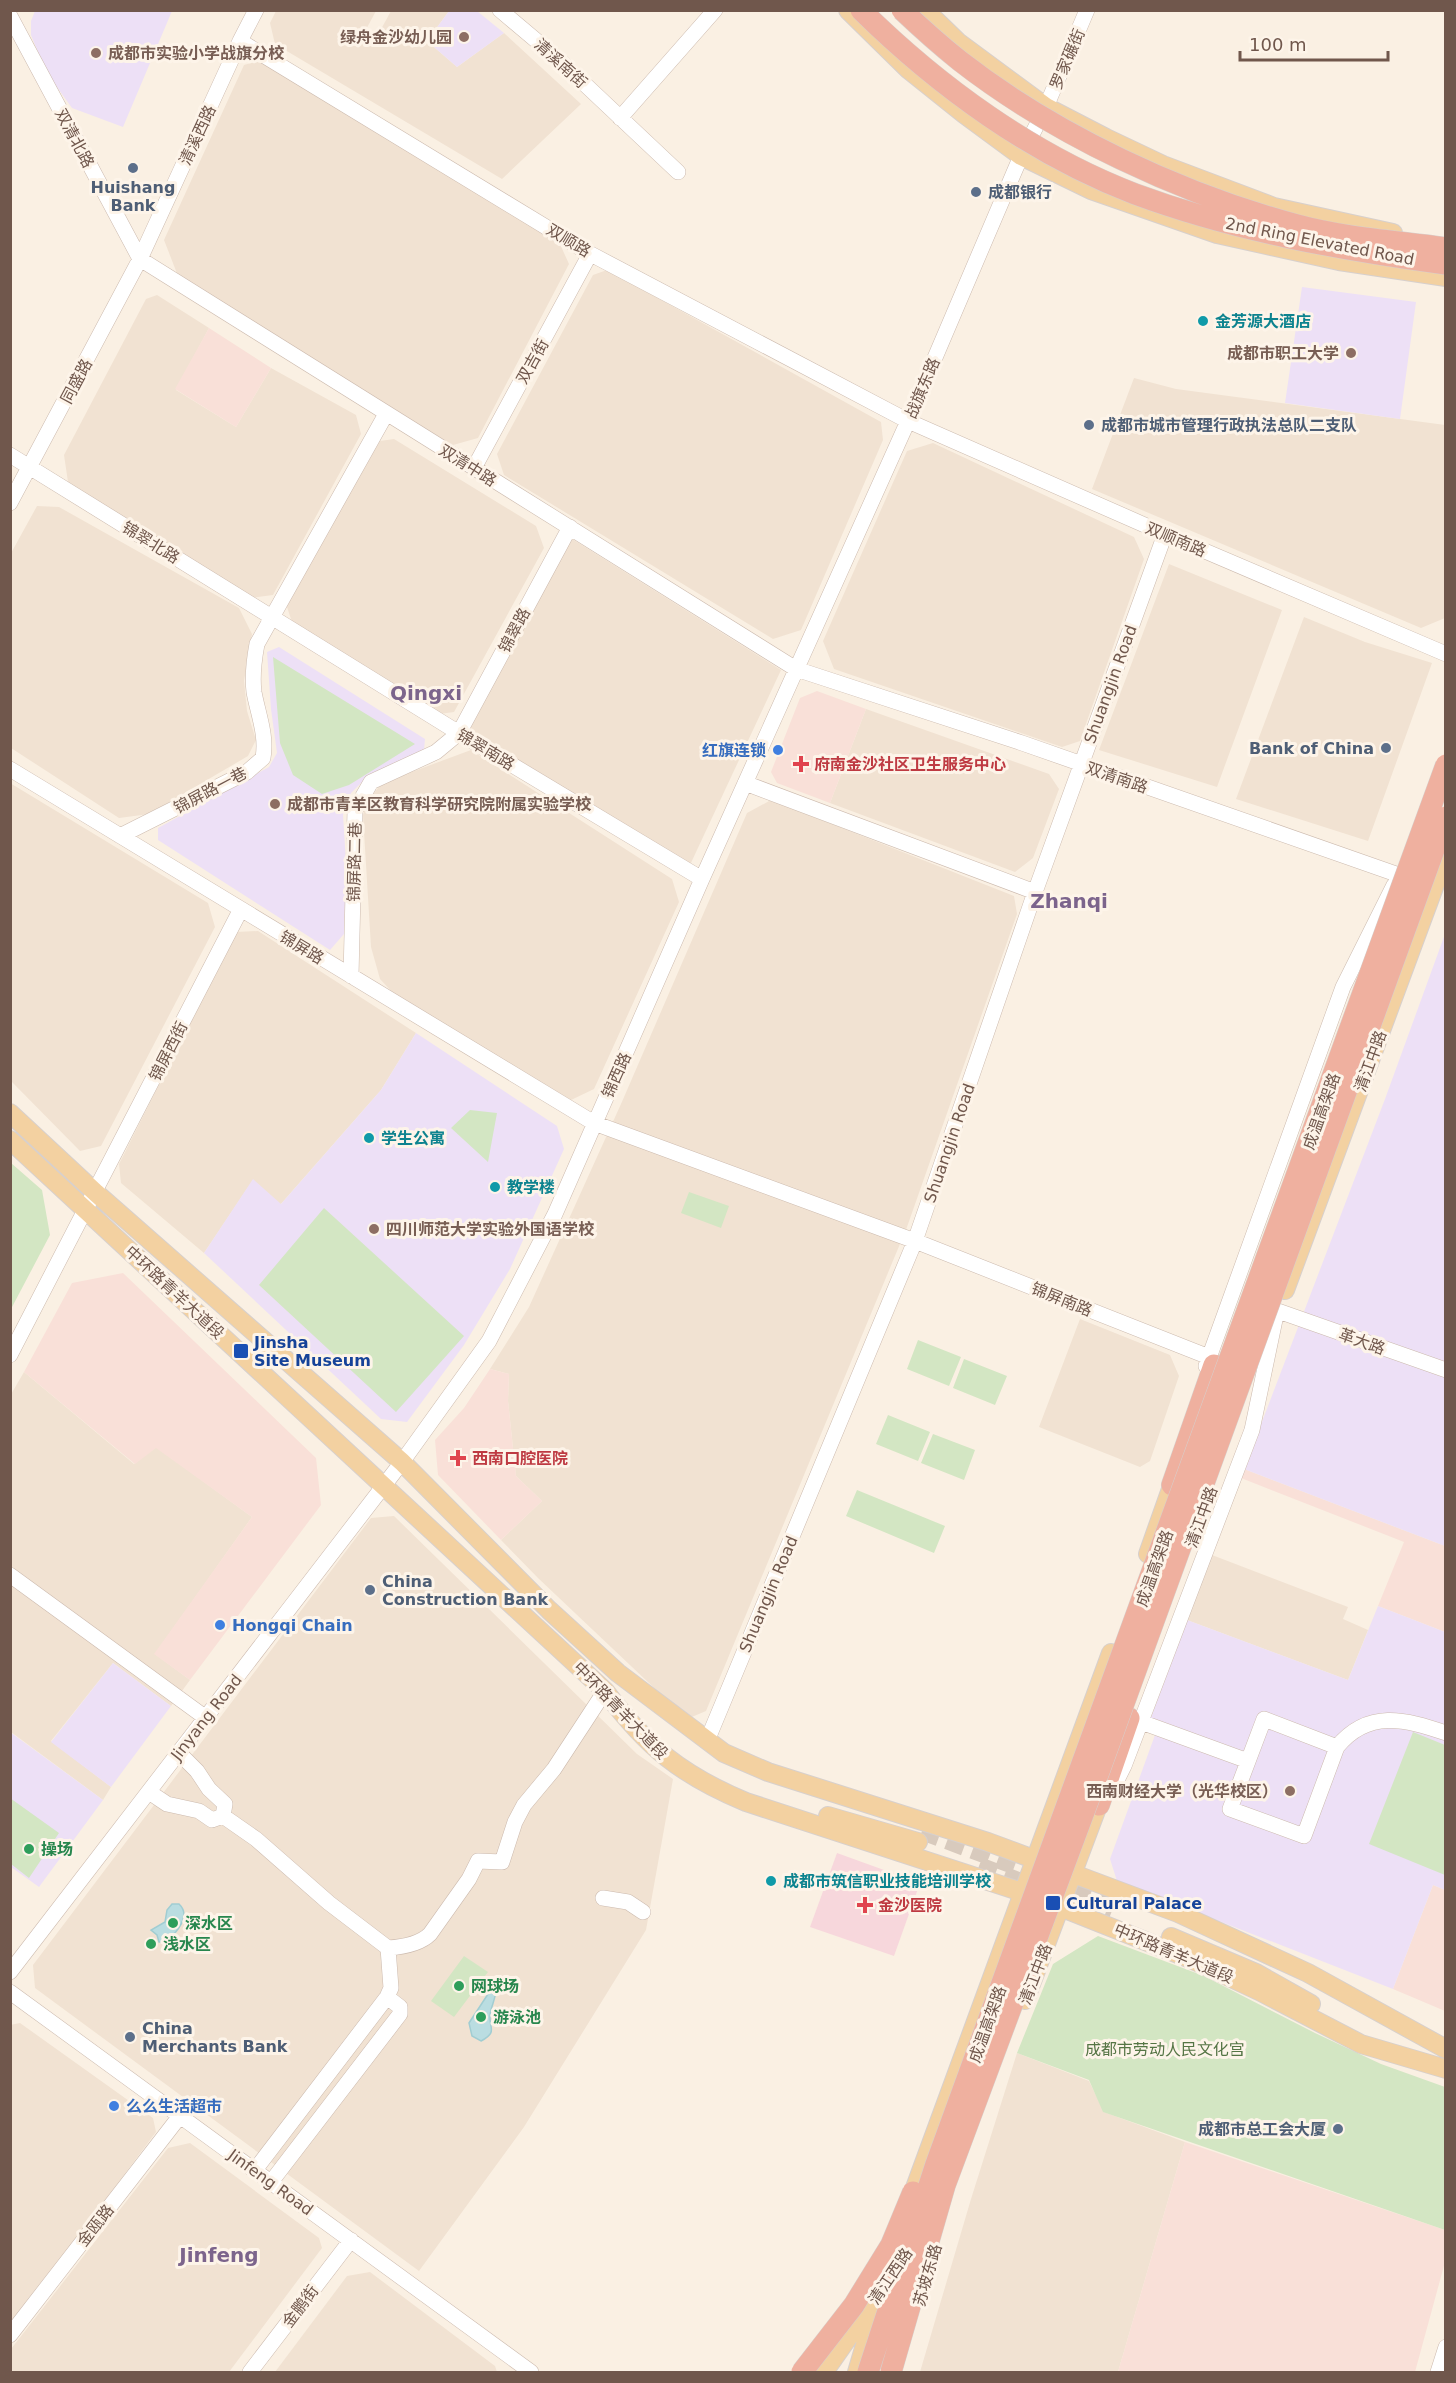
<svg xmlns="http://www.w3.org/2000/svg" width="1456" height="2383" viewBox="0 0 1456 2383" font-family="'DejaVu Sans','Noto Sans SC',sans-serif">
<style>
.residential{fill:#f1e2d2}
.commercial{fill:#f9e0d8}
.education{fill:#ede0f6}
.medical{fill:#f7d7dc}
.green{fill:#d3e6c3}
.water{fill:#badde1;stroke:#a1cdd2;stroke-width:1.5}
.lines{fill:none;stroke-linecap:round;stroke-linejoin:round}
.major-tunnel{stroke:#d8cabd;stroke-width:18;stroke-dasharray:18 9;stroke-linecap:butt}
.minor-casing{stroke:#ccbaae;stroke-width:16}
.major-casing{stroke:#d7d0cd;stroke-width:20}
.highway-casing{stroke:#d7d0cd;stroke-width:22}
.minor{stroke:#fff;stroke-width:15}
.major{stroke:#f3d1a1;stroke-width:18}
.highway{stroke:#efb09f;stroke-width:21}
.highway-bridge-casing{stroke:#d7d0cd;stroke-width:22;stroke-linecap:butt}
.highway-bridge{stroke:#efb09f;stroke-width:21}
.education-dot{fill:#8d6e63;stroke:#fdf4e9;stroke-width:2}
.service-dot{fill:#5c6f8a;stroke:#fdf4e9;stroke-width:2}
.culture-dot{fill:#0f9aa8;stroke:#fdf4e9;stroke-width:2}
.shop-dot{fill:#3f7fe0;stroke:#fdf4e9;stroke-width:2}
.health-dot{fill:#e0444e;stroke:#fdf4e9;stroke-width:2}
.transit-dot{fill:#1a4fb4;stroke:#fdf4e9;stroke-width:2}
.leisure-dot{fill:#2e9e5b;stroke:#fdf4e9;stroke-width:2}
.labels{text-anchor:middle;stroke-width:6;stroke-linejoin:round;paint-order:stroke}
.education-label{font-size:16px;font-weight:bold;fill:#785e54;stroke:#fdf4e9;text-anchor:end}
.street-label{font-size:16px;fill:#70574c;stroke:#fdf4e9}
.service-label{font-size:16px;font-weight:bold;fill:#4e5e75;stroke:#fdf4e9;text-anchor:start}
.culture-label{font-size:16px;font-weight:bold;fill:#0d838f;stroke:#fdf4e9;text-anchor:start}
.shop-label{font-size:16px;font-weight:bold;fill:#366cbe;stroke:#fdf4e9;text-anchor:start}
.health-label{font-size:16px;font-weight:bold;fill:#be3a42;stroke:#fdf4e9;text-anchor:start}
.transit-label{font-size:16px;font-weight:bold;fill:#164399;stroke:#fdf4e9;text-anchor:start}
.leisure-label{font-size:16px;font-weight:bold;fill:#27864d;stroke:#fdf4e9;text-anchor:start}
.park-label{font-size:16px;fill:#557545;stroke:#fdf4e9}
.quarter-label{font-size:20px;font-weight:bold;fill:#7c648c;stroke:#fdf4e9}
</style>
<rect width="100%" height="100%" fill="#faf0e3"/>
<!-- residential -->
<path class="residential" d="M 276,11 L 376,11 L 363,35 L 374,42 L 391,11 L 449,11 L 427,41 L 457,67 L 504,33 L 581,104 L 502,179 L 275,44 L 270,23 Z
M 261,60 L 559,242 L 569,264 L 478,438 L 453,445 L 367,394 L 178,276 L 164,240 L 244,65 Z
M 607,270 L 881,422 L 883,440 L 801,630 L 773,639 L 504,475 L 497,454 L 593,275 Z
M 157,295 L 209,328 L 176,390 L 236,427 L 271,368 L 356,415 L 361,434 L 273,595 L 251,598 L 68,482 L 64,455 L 146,299 Z
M 1134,378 L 1176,389 L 1445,425 L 1445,618 L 1421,628 L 1092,489 Z
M 394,439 L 536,526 L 544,548 L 454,712 L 439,714 L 292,622 L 286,604 L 380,441 Z
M 933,443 L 1134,537 L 1144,559 L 1080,741 L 1062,747 L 834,669 L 823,641 L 907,451 Z
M 37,506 L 59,507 L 239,608 L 252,634 L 244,681 L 247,711 L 256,740 L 248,756 L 149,814 L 119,818 L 11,748 L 10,555 Z
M 569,537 L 781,670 L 690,865 L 465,727 Z
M 1169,564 L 1282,610 L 1217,787 L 1099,750 Z
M 1304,617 L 1365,642 L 1432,663 L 1368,841 L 1236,799 Z
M 866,709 L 1049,774 L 1059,789 L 1033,858 L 1015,872 L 830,803 Z
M 471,750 L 672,879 L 679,902 L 594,1089 L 571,1100 L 394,994 L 380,979 L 371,947 L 363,815 L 366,803 L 382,783 Z
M 10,783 L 208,903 L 215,927 L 101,1146 L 80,1151 L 11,1081 Z
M 771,800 L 1014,896 L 1017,914 L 907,1227 L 706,1711 L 687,1719 L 538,1578 L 501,1540 L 542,1501 L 516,1476 L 508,1401 L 509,1374 L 490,1369 L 529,1307 L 621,1104 L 747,813 Z
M 258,931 L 416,1033 L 381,1090 L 280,1205 L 253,1180 L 204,1253 L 121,1183 L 119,1164 L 236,932 Z
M 1080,1319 L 1170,1355 L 1179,1376 L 1150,1461 L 1140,1467 L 1039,1427 Z
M 24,1372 L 134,1464 L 156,1447 L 252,1517 L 155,1654 L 190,1680 L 171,1706 L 113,1663 L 51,1741 L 111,1787 L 103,1800 L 11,1732 L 10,1396 Z
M 394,1516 L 637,1754 L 673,1779 L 646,1930 L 524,2127 L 419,2271 L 35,1988 L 33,1965 L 371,1518 Z
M 1212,1555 L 1348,1607 L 1343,1619 L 1368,1630 L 1348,1680 L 1187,1620 Z
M 20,2023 L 153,2118 L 156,2132 L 11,2326 L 10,2025 Z
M 1017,2053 L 1089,2081 L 1104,2112 L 1185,2142 L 1118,2372 L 920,2372 L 971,2199 Z
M 190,2143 L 319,2238 L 322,2248 L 229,2372 L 11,2372 L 11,2349 L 168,2148 Z
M 370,2272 L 495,2366 L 497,2372 L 275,2372 L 347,2276 Z"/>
<!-- commercial -->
<path class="commercial" d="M 209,328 L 271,368 L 236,427 L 175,389 Z
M 817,691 L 866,709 L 830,803 L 777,783 L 771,772 L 800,698 Z
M 123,1273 L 316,1458 L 321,1505 L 190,1680 L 154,1654 L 252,1517 L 156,1448 L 135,1464 L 24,1372 L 72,1283 Z
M 490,1369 L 509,1374 L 508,1401 L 516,1476 L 542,1501 L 501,1540 L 438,1475 L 435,1440 L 464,1408 Z
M 1244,1469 L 1445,1546 L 1445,1632 L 1378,1606 L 1404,1542 L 1241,1478 Z
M 1433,1885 L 1445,1890 L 1445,2011 L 1393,1989 Z
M 1185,2142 L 1445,2230 L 1445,2262 L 1415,2372 L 1118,2372 Z"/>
<!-- education -->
<path class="education" d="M 35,11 L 172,11 L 123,127 L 72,108 L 46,72 L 31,35 L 31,21 Z
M 449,11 L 477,11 L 504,33 L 457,67 L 427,41 Z
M 1302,287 L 1416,302 L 1400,419 L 1285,403 Z
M 279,647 L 425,739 L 424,750 L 361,783 L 351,793 L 343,815 L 346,863 L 344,934 L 330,950 L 158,840 L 158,828 L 269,767 L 277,753 L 271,709 L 267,652 Z
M 1445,934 L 1445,1546 L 1244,1469 L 1385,1099 Z
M 416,1033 L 557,1126 L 564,1149 L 510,1269 L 464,1345 L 407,1422 L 381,1419 L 204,1253 L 253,1179 L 281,1204 L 381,1090 Z
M 1378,1606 L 1445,1632 L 1445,1890 L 1433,1885 L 1393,1989 L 1117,1881 L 1110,1859 L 1159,1724 L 1150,1720 L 1187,1620 L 1348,1680 Z
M 113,1663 L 171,1706 L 111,1787 L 51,1742 Z
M 10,1732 L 103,1800 L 39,1887 L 11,1867 Z"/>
<!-- medical -->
<path class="medical" d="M 837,1853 L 920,1883 L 894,1956 L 810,1927 Z"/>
<!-- green -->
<path class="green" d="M 273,657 L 415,744 L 349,785 L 322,794 L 293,775 L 280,743 Z
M 470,1110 L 497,1113 L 488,1162 L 451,1128 Z
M 11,1163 L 42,1190 L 50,1235 L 11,1309 Z
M 689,1192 L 729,1206 L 721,1228 L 681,1213 Z
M 324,1208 L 464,1336 L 396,1412 L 259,1285 Z
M 918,1340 L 961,1357 L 949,1386 L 907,1369 Z
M 964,1359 L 1007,1376 L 995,1405 L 953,1388 Z
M 888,1415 L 930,1432 L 918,1461 L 876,1444 Z
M 933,1434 L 975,1450 L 964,1480 L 921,1463 Z
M 857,1490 L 945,1526 L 934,1553 L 846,1516 Z
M 1413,1732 L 1445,1745 L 1445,1875 L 1369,1844 Z
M 10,1798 L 59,1833 L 29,1878 L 11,1864 Z
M 1098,1936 L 1204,1976 L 1315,2033 L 1381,2064 L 1445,2087 L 1445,2230 L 1103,2112 L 1089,2080 L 1017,2053 L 1053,1964 Z
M 464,1956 L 488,1972 L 454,2017 L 431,2001 Z"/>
<!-- water -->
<path class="water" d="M 172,1904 L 179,1904 C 192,1916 176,1933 166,1942 L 159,1942 L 157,1935 L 151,1930 L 165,1922 L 167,1910 Z
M 490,1991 L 495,1996 C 494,2002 490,2010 490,2016 C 489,2028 498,2032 481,2041 L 472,2036 L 469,2023 Z"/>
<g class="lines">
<!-- major-tunnel -->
<path class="major-tunnel" d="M 922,1831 L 1115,1903
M 979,1866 L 1110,1916"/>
<defs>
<path id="minor" d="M 500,10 L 557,58 L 678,172
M 10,16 L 140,259 L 796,669 L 1022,743 L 1399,875 L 1413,875
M 240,41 L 587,252 L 908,421 L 1165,534 L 1446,654
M 620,118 L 715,10
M 10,455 L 459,733 L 702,879
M 474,468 L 590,254
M 10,503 L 140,259 L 240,41 L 256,10
M 10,769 L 594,1123 L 915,1241 L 1209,1357
M 745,783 L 1035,892
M 120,836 L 247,772 L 263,758 C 267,735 258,714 254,692 C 252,676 254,660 257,644 L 386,414
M 351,976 L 355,810 L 371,782 L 436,752 L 459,733 L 570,527
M 1278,1311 L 1446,1370
M 10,1355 L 241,909
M 1206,1366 L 1343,987 L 1394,885
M 10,1575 L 206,1718
M 1264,1719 L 1337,1747 L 1304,1836 L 1230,1809 Z
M 1141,1722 L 1248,1761
M 707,1741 L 915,1241 L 1035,892 L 1165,534
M 1337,1747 C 1368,1709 1405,1719 1446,1733
M 179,1753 L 197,1771 L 209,1789 L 225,1804 L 223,1816
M 1112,1790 L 1124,1766 L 1252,1430 L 1276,1315
M 149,1792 L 167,1804 L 199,1811 L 212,1820 L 223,1816 L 256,1839 L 329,1903 L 388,1948 C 402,1947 420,1944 430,1934 L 469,1879 L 478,1861 L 502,1862 L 515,1822 L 524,1805 L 554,1769 L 605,1691
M 603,1898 L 628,1902 L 643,1912
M 10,1972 L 402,1462 L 489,1341 L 555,1214 L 702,879 L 908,421 L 1021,156 L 1046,107 L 1087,10
M 10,1992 L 531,2372
M 255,2170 L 387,1997 L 391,1988 L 388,1948
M 271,2182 L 400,2014 L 400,2007 L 387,1997
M 10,2335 L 180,2116
M 250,2372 L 351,2240
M 1438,2372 L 1446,2347"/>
<path id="major" d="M 848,10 L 909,70 L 964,114 L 1021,156 L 1091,190 L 1217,234 L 1339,261 L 1446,277
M 925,10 L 958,42 L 1046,107 L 1106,138 L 1163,165 L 1274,207 L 1393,233
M 10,1113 L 96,1193 L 402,1462 L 549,1610 L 618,1673 L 724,1753 L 768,1772 L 988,1842 L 1178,1913 L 1308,1973 L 1446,2049
M 10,1140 L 605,1691 C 647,1747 681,1775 746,1802 L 1022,1892 L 1193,1960 L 1259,1991 L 1361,2044 L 1446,2069
M 1285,1290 L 1446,855
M 1148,1554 L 1177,1472
M 828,1816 L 918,1842
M 1171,1937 L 1256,1973 L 1311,2004
M 1025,2000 L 1103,1792
M 909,2204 L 1111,1653
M 824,2372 L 871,2305
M 857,2372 L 893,2250"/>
<path id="highway" d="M 1172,1485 L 1214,1365
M 1099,1805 L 1129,1718"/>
</defs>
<!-- minor casing -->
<use href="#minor" class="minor-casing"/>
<!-- major casing -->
<use href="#major" class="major-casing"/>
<!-- highway casing -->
<use href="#highway" class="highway-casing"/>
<!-- minor -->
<use href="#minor" class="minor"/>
<!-- major -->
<use href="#major" class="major"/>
<!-- highway -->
<use href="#highway" class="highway"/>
<defs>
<path id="highway-bridge" d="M 861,10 C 939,87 1033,155 1135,194 C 1235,231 1341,250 1446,264
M 902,10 C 921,28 940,45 960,61 C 1055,135 1182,194 1297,225 C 1345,238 1397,241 1446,248
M 802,2372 L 854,2305 L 891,2245 L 913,2192
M 868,2372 L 936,2164 L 1446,765
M 891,2372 L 945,2185 L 1100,1769 L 1446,817"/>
</defs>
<!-- highway-bridge casing -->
<use href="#highway-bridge" class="highway-bridge-casing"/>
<!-- highway-bridge -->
<use href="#highway-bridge" class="highway-bridge"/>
</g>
<!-- markers -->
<g class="education-dot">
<circle cx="464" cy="37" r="6"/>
<circle cx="96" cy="53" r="6"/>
<circle cx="1351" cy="353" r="6"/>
<circle cx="275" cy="804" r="6"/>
<circle cx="374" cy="1229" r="6"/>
<circle cx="1290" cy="1791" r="6"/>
</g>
<g class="service-dot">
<circle cx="133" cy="168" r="6"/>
<circle cx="976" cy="192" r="6"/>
<circle cx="1089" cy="425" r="6"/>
<circle cx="1386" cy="748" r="6"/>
<circle cx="370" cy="1590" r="6"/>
<circle cx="130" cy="2037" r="6"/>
<circle cx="1338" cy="2129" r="6"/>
</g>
<g class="culture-dot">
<circle cx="1203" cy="321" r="6"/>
<circle cx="369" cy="1138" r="6"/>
<circle cx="495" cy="1187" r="6"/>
<circle cx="771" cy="1881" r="6"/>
</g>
<g class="shop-dot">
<circle cx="778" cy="750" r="6"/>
<circle cx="220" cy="1625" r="6"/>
<circle cx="114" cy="2106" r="6"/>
</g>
<g class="health-dot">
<path d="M798 755h6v6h6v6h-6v6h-6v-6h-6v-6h6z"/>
<path d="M455 1449h6v6h6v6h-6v6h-6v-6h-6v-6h6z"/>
<path d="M862 1896h6v6h6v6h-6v6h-6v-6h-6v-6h6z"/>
</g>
<g class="transit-dot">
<rect x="233" y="1343" width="16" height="16" rx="3"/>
<rect x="1045" y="1895" width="16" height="16" rx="3"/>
</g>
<g class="leisure-dot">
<circle cx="29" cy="1849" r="6"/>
<circle cx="173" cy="1923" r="6"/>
<circle cx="151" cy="1944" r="6"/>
<circle cx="459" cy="1986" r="6"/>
<circle cx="481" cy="2017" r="6"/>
</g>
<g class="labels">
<!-- education labels -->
<g class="education-label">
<text x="452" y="43">绿舟金沙幼儿园</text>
<text x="108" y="59" text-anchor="start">成都市实验小学战旗分校</text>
<text x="1339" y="359">成都市职工大学</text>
<text x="287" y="810" text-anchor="start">成都市青羊区教育科学研究院附属实验学校</text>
<text x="386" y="1235" text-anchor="start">四川师范大学实验外国语学校</text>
<text x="1278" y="1797">西南财经大学（光华校区）</text>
</g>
<!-- street labels -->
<g class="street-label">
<text transform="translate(1067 59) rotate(-67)" y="6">罗家碾街</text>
<text transform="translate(561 63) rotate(42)" y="6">清溪南街</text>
<text transform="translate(197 135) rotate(-65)" y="6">清溪西路</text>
<text transform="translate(75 138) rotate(62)" y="6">双清北路</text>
<text transform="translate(569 240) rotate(31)" y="6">双顺路</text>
<text transform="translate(1320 241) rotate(11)" y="6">2nd Ring Elevated Road</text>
<text transform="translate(532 361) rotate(-61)" y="6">双吉街</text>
<text transform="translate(76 381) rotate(-62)" y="6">同盛路</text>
<text transform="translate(922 388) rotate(-67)" y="6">战旗东路</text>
<text transform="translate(468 465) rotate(32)" y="6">双清中路</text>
<text transform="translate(1176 539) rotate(23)" y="6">双顺南路</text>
<text transform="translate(151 542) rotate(32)" y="6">锦翠北路</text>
<text transform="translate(514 630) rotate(-62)" y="6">锦翠路</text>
<text transform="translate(1110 684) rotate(-70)" y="6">Shuangjin Road</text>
<text transform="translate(486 749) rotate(31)" y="6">锦翠南路</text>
<text transform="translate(1117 777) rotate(19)" y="6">双清南路</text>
<text transform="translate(210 790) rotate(-28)" y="6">锦屏路一巷</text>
<text transform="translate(354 862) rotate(-89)" y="6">锦屏路二巷</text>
<text transform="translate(302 947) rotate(31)" y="6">锦屏路</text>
<text transform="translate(168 1051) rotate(-63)" y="6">锦屏西街</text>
<text transform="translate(1370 1061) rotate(-70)" y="6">清江中路</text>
<text transform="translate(616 1075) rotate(-66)" y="6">锦西路</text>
<text transform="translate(1321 1111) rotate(-70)" y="6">成温高架路</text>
<text transform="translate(949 1143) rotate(-71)" y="6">Shuangjin Road</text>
<text transform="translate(175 1292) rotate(43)" y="6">中环路青羊大道段</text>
<text transform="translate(1062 1299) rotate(22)" y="6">锦屏南路</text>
<text transform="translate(1362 1341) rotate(20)" y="6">革大路</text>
<text transform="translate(1201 1517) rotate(-70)" y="6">清江中路</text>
<text transform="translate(1154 1568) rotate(-70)" y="6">成温高架路</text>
<text transform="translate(768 1594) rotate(-67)" y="6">Shuangjin Road</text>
<text transform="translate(621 1710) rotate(46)" y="6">中环路青羊大道段</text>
<text transform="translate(206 1717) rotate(-52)" y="6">Jinyang Road</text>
<text transform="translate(1174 1953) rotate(23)" y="6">中环路青羊大道段</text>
<text transform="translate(1035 1974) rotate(-69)" y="6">清江中路</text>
<text transform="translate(987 2024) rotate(-70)" y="6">成温高架路</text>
<text transform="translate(271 2182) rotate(36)" y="6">Jinfeng Road</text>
<text transform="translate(95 2225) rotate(-52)" y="6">金瓯路</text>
<text transform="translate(927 2275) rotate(-74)" y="6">苏坡东路</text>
<text transform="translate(890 2276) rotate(-56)" y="6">清江西路</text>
<text transform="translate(300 2306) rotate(-53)" y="6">金鹏街</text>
</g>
<!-- service labels -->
<g class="service-label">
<text x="133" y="193" text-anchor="middle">Huishang<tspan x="133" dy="18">Bank</tspan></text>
<text x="988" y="198">成都银行</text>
<text x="1101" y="431">成都市城市管理行政执法总队二支队</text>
<text x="1374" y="754" text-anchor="end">Bank of China</text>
<text x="382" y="1587">China<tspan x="382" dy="18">Construction Bank</tspan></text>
<text x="142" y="2034">China<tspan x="142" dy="18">Merchants Bank</tspan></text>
<text x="1326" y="2135" text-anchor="end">成都市总工会大厦</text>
</g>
<!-- culture labels -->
<g class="culture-label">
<text x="1215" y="327">金芳源大酒店</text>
<text x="381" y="1144">学生公寓</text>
<text x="507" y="1193">教学楼</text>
<text x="783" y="1887">成都市筑信职业技能培训学校</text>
</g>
<!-- shop labels -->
<g class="shop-label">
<text x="766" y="756" text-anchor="end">红旗连锁</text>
<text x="232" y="1631">Hongqi Chain</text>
<text x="126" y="2112">么么生活超市</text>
</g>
<!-- health labels -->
<g class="health-label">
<text x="814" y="770">府南金沙社区卫生服务中心</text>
<text x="472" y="1464">西南口腔医院</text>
<text x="878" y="1911">金沙医院</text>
</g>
<!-- transit labels -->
<g class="transit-label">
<text x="254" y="1348">Jinsha<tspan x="254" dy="18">Site Museum</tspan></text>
<text x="1066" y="1909">Cultural Palace</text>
</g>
<!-- leisure labels -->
<g class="leisure-label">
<text x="41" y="1855">操场</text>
<text x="185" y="1929">深水区</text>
<text x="163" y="1950">浅水区</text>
<text x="471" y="1992">网球场</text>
<text x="493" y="2023">游泳池</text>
</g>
<!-- park labels -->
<g class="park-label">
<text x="1165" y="2055">成都市劳动人民文化宫</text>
</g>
<!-- quarter labels -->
<g class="quarter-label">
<text x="426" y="700">Qingxi</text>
<text x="1069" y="908">Zhanqi</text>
<text x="219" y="2262">Jinfeng</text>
</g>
</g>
<!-- border -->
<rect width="1456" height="2383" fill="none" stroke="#70574c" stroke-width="24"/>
<!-- scale -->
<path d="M1240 51v9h148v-9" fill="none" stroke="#70574c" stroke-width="3"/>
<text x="1249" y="51" font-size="18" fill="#70574c" stroke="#fdf4e9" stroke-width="4.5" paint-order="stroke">100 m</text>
</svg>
